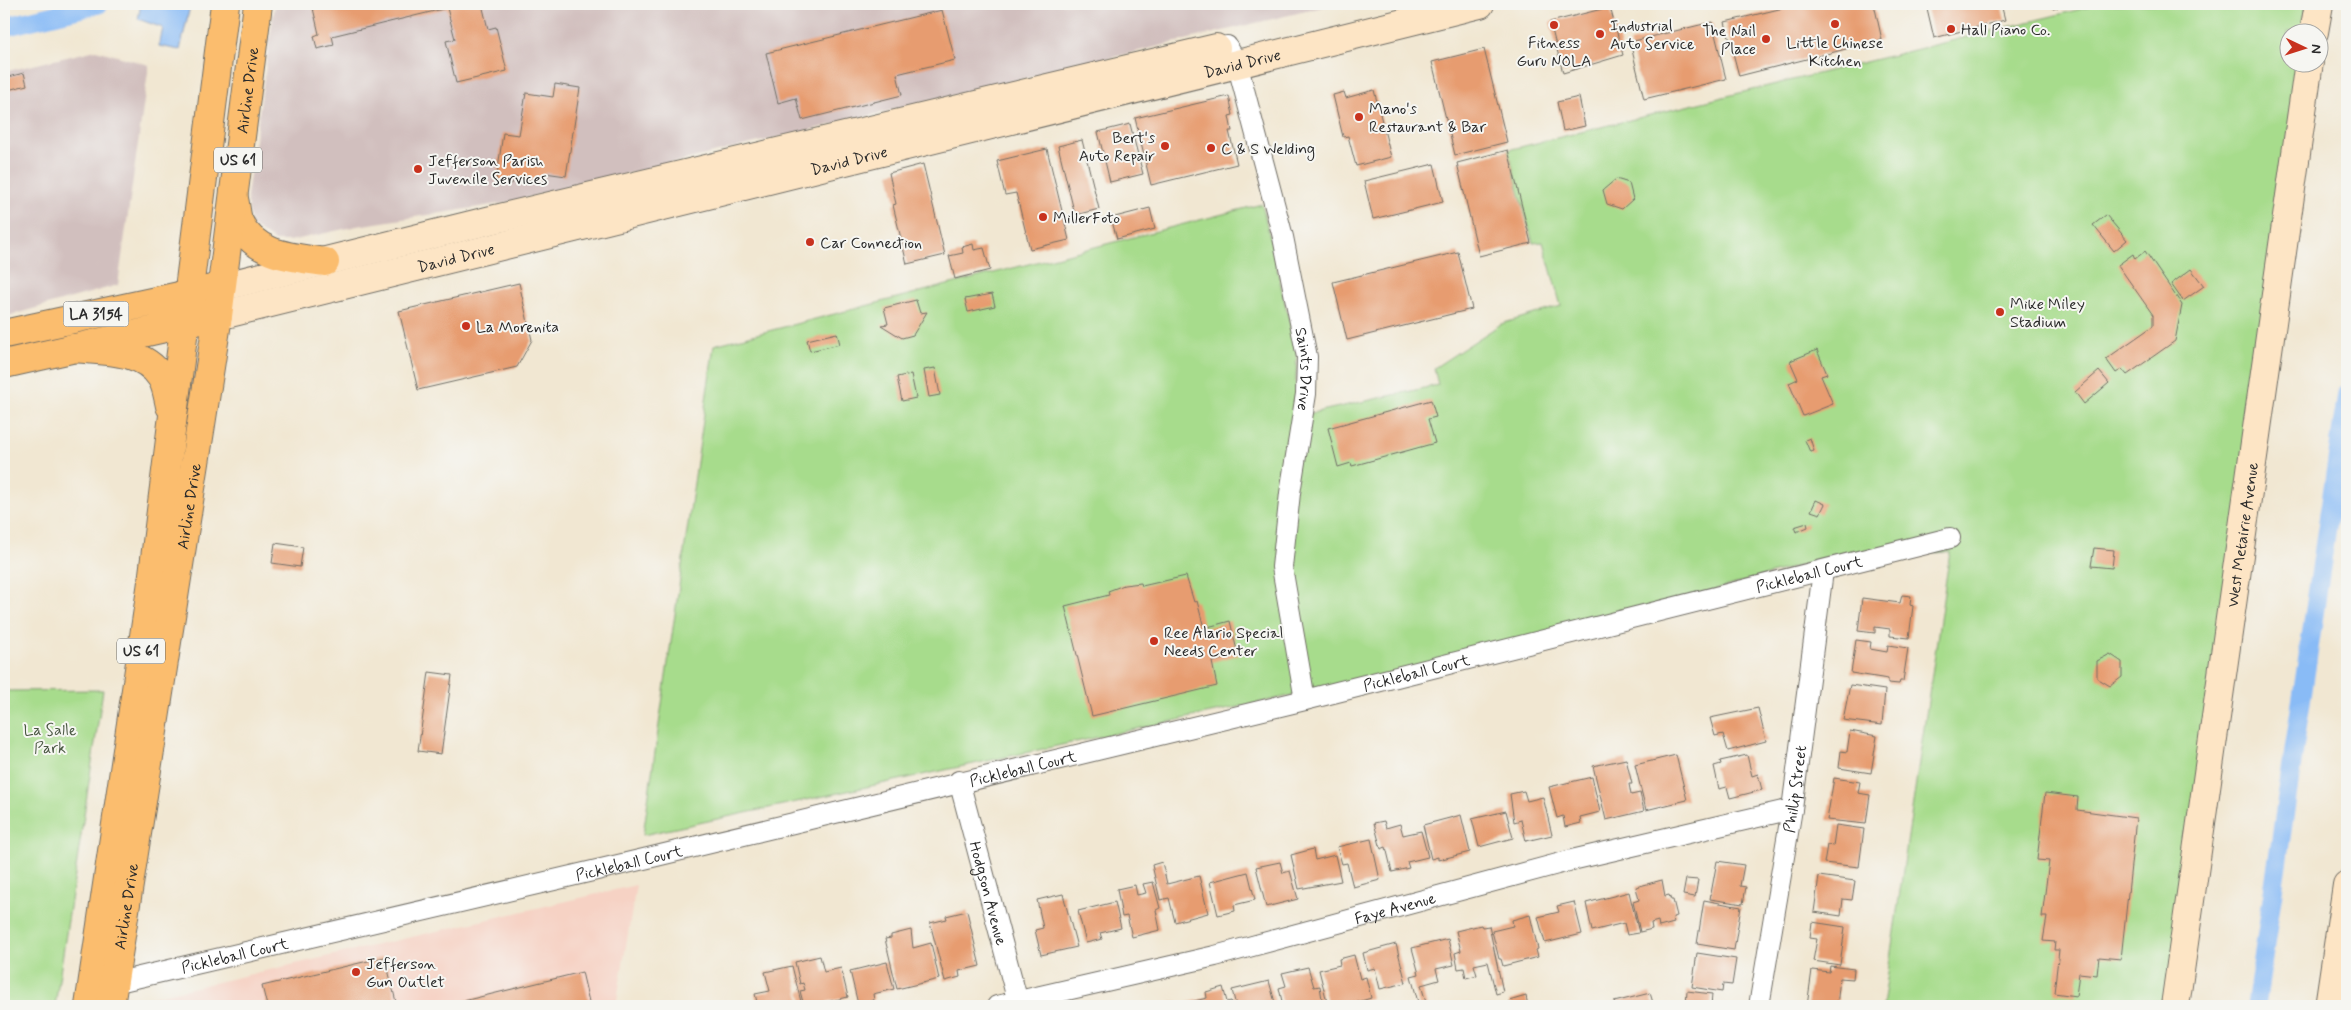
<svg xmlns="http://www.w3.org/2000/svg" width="2351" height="1010" viewBox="0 0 2351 1010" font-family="Mynerve,sans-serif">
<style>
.built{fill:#f6d2c4}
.industrial{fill:#d1bfbe}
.green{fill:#a7dc8c;stroke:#69845c}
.water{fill:#89bbf6;stroke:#5a7390}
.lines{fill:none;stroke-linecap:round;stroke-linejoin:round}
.canal{stroke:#89bbf6;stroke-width:19}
.building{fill:#e79c6f}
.street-casing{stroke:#706d65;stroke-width:22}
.secondary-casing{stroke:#706d65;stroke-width:30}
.primary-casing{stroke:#706d65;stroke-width:30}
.highway-casing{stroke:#706d65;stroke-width:30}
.street{stroke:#fff;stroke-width:20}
.secondary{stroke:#fde5c5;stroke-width:28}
.primary{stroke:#fbbd6e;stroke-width:28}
.highway{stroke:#fbbd6e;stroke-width:28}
.poi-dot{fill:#c8321e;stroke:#f6f6f2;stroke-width:2}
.labels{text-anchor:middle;stroke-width:4;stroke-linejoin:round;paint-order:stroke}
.shield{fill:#f6f6f2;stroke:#686867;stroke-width:1}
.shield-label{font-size:15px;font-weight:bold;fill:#2b2b2b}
.poi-label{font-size:16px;fill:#2b2b2b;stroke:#f6f6f2;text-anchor:start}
.street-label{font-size:16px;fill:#2b2b2b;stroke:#f6f6f2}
.park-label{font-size:16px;fill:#4a5743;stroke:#f6f6f2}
</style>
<rect width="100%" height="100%" fill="#f6f6f2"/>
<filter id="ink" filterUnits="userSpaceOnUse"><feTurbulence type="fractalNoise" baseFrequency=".02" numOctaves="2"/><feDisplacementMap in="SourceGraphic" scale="10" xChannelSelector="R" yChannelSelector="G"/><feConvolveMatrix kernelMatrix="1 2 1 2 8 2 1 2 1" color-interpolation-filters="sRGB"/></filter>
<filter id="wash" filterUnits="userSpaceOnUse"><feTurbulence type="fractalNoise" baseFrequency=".0096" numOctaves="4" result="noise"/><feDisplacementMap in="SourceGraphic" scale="20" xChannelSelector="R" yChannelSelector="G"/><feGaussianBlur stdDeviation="1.12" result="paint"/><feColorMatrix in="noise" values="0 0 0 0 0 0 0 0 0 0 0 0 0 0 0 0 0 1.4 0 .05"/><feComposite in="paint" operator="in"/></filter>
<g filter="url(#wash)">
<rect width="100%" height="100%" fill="#f1e7d2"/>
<!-- built -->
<path class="built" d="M 636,885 L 616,1006 L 139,1006 L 140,1000 Z"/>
<!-- industrial -->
<path class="industrial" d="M 275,4 L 1335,4 L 505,203 L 357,226 L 290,241 L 275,241 L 251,225 L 247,196 Z
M 96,50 L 149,65 L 118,285 L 4,317 L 4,72 Z"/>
<!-- green -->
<path class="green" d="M 2101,4 L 2306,4 L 2302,32 L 2288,32 L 2288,62 L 2298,63 L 2173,1006 L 1883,1006 L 1950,552 L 1824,559 L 1499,651 L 643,835 L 714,345 L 1262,204 L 1297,355 L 1294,417 L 1438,385 L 1434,368 L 1501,324 L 1561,306 L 1543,242 L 1533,243 L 1508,150 Z
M 103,690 L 55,1006 L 4,1006 L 4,691 Z"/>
<!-- water -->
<path class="water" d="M 141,4 L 196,4 L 190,6 L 180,50 L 159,46 L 163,28 L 138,19 Z"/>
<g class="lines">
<!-- canal -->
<path class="canal" d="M 4,27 L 99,4
M 2256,1006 L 2347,393"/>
</g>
<g id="blocks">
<!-- building -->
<path class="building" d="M 312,4 L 482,4 L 488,29 L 496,27 L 507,71 L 456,83 L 446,41 L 455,39 L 447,8 L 332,36 L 334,45 L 317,49 L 314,36 L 319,34 Z
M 1800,4 L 1874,4 L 1882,40 L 1739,76 L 1725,22 Z
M 1926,4 L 2001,4 L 2005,20 L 1934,38 Z
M 2052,4 L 2071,4 L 2053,9 Z
M 1610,7 L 1623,55 L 1563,73 L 1550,22 Z
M 942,10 L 955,60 L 897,74 L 902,95 L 802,120 L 796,98 L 778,103 L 766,53 Z
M 1712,22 L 1726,79 L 1644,99 L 1630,42 Z
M 1484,49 L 1507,142 L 1455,155 L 1432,62 Z
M 24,73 L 27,85 L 4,91 L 4,78 Z
M 555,84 L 580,88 L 566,176 L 545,173 L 543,182 L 513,177 L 512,184 L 496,182 L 503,133 L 519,135 L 526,93 L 553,97 Z
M 1374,90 L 1391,157 L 1356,166 L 1348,136 L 1343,137 L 1333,95 L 1344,92 L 1346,98 Z
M 1229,96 L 1233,115 L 1229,116 L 1232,131 L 1229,131 L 1237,164 L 1151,185 L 1135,118 Z
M 1579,97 L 1585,126 L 1563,131 L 1557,102 Z
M 1130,124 L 1143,174 L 1110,182 L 1098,132 Z
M 1082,140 L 1099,209 L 1075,215 L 1058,146 Z
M 1047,149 L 1069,240 L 1030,249 L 1016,193 L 1005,195 L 997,161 Z
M 1508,150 L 1531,243 L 1479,256 L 1457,163 Z
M 923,164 L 945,255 L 907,264 L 893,205 L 896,204 L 889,173 Z
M 1434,164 L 1443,202 L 1373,219 L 1364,181 Z
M 1616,179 L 1629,183 L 1633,199 L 1622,209 L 1607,204 L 1603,190 Z
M 1150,208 L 1155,229 L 1117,239 L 1111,218 Z
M 2106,215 L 2127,240 L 2114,251 L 2093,225 Z
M 973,244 L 974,250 L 984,248 L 990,270 L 955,279 L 949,256 L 963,253 L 962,247 Z
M 2145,251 L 2182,305 L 2175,341 L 2127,375 L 2122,369 L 2116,373 L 2106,359 L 2153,326 L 2153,315 L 2118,265 L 2133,254 L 2135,259 Z
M 1458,252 L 1472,309 L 1347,340 L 1333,282 Z
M 2191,269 L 2204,286 L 2183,301 L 2171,284 Z
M 519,283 L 532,340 L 517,367 L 418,390 L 399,311 Z
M 992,294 L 995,306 L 968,312 L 965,299 Z
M 916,300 L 920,313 L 927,312 L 913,335 L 902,338 L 881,325 L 888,324 L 884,308 Z
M 837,333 L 840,344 L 810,351 L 807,340 Z
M 1817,350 L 1827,374 L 1821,376 L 1833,404 L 1803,416 L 1789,383 L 1798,379 L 1790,361 Z
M 935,368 L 940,395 L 929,397 L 924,370 Z
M 2099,371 L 2109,383 L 2084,404 L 2075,392 Z
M 911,374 L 916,398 L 902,401 L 897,377 Z
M 1431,400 L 1436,417 L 1428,419 L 1435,443 L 1352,466 L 1351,463 L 1338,467 L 1328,428 Z
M 1810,438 L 1814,451 L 1810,452 L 1805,440 Z
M 1816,500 L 1825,504 L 1820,514 L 1811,511 Z
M 1807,523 L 1808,527 L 1796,532 L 1794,527 Z
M 275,543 L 303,547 L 300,567 L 272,563 Z
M 2094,548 L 2114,550 L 2112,568 L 2091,566 Z
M 1186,576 L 1194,602 L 1197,601 L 1204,628 L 1230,621 L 1238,655 L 1212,662 L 1217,686 L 1092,716 L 1065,606 L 1109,595 L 1108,591 L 1124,585 L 1141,583 L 1142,586 Z
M 1902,595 L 1911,596 L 1910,605 L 1913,606 L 1909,638 L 1890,636 L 1890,629 L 1875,627 L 1875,633 L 1858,631 L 1862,598 L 1900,603 Z
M 1856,640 L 1871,642 L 1870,649 L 1887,652 L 1888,645 L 1908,648 L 1903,681 L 1900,681 L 1899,684 L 1888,683 L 1888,679 L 1851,673 Z
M 2110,654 L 2122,662 L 2122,677 L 2110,686 L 2097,678 L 2097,661 Z
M 429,672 L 452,675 L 441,754 L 418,751 Z
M 1850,685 L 1885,690 L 1882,725 L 1843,720 Z
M 1758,708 L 1766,741 L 1728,751 L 1723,734 L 1715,736 L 1710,718 Z
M 1850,731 L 1877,736 L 1871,773 L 1839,768 L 1841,751 L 1847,752 Z
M 1676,755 L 1687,800 L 1646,810 L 1635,765 Z
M 1747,755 L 1752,776 L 1758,774 L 1762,790 L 1730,798 L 1727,787 L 1719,789 L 1714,766 L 1721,764 L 1720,761 Z
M 1626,759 L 1632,784 L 1629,784 L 1631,795 L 1640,793 L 1644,811 L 1606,820 L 1593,766 Z
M 1592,777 L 1600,812 L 1580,817 L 1581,823 L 1565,827 L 1563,816 L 1557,818 L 1549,787 Z
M 1834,778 L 1860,782 L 1858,793 L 1870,795 L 1866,824 L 1827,820 Z
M 1524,791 L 1527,801 L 1543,797 L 1552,835 L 1526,841 L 1521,820 L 1514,822 L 1510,794 Z
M 2045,793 L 2078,797 L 2077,810 L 2136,818 L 2121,959 L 2099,957 L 2097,975 L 2079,973 L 2076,996 L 2054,993 L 2059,950 L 2054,950 L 2055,942 L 2043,941 L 2047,917 L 2042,917 L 2049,861 L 2037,860 Z
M 1506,811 L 1513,838 L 1479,847 L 1472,819 Z
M 1461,815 L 1470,852 L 1438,860 L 1438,857 L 1431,859 L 1423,825 Z
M 1384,821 L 1386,828 L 1400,824 L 1403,835 L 1421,831 L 1428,857 L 1407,862 L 1409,868 L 1392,872 L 1386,847 L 1381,849 L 1374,823 Z
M 1836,825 L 1864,829 L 1859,867 L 1824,863 L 1827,845 L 1833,846 Z
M 1371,839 L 1380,880 L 1353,887 L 1347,863 L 1342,864 L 1337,847 Z
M 1313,849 L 1315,860 L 1335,855 L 1341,881 L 1299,889 L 1291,855 Z
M 1717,861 L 1744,865 L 1740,886 L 1746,887 L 1743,904 L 1710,899 Z
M 1162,862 L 1167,884 L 1199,876 L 1208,913 L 1175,922 L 1169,898 L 1160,900 L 1152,865 Z
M 1280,862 L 1283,873 L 1290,871 L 1298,899 L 1266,907 L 1256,867 Z
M 1248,872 L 1255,900 L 1234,905 L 1235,911 L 1218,915 L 1210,882 Z
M 1819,876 L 1855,881 L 1852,900 L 1843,899 L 1841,916 L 1814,912 Z
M 1686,879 L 1698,880 L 1695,897 L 1683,895 Z
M 1662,880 L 1665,896 L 1669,895 L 1671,900 L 1673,900 L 1677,916 L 1673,917 L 1674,923 L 1659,927 L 1658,921 L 1651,923 L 1652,929 L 1640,932 L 1633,902 L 1639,900 L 1636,887 Z
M 1153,882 L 1160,908 L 1156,910 L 1160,930 L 1132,937 L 1127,916 L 1122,917 L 1117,889 L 1135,885 L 1137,895 L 1146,893 L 1143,884 Z
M 1629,892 L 1639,933 L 1627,935 L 1624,923 L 1592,931 L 1586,903 Z
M 1063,894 L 1077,947 L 1041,955 L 1035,930 L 1043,928 L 1037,900 Z
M 1704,900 L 1741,907 L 1734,950 L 1697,944 Z
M 1115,902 L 1121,928 L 1100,933 L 1102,939 L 1086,943 L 1078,911 Z
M 1574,902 L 1582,934 L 1545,943 L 1538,917 L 1559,912 L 1557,906 Z
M 967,911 L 980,966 L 959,971 L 960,977 L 945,981 L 930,923 L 947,919 L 946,916 Z
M 1530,915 L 1538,949 L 1536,950 L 1538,957 L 1503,966 L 1501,959 L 1499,959 L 1492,931 L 1513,926 L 1512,920 Z
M 1812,922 L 1845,927 L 1840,965 L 1813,961 L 1817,939 L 1810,938 Z
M 1481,925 L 1482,927 L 1489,926 L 1503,992 L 1496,994 L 1488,962 L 1474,965 L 1477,975 L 1466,978 L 1464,968 L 1458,969 L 1455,953 L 1461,951 L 1456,931 Z
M 911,930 L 913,948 L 931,943 L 939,979 L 897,989 L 885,939 L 891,938 L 891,935 Z
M 1448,939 L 1454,965 L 1436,969 L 1439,980 L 1421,985 L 1427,1006 L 1419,1006 L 1411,976 L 1419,974 L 1412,948 Z
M 1396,944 L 1406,983 L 1380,989 L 1375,968 L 1367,970 L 1363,953 Z
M 1697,953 L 1736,959 L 1732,985 L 1723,984 L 1722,992 L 1692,987 Z
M 1354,955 L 1360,979 L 1366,977 L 1371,998 L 1345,1006 L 1328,1006 L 1319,970 L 1340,965 L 1339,959 Z
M 820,956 L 824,972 L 841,968 L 848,997 L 827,1002 L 828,1006 L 804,1006 L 800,991 L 805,990 L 803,983 L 800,984 L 795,962 Z
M 385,957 L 397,1006 L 267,1006 L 262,986 Z
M 887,962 L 894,989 L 873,994 L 874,1000 L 858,1004 L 850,971 Z
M 792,966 L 802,1006 L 758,1006 L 755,994 L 770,991 L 765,972 Z
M 1830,966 L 1854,969 L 1853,979 L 1840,978 L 1837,1006 L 1807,1006 L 1812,970 L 1829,972 Z
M 1308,967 L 1314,987 L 1320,986 L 1323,1006 L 1283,1006 L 1279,988 L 1286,986 L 1282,973 Z
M 582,972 L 590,1006 L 443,1006 Z
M 1269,981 L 1276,1006 L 1236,1006 L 1232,990 Z
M 1223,987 L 1227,1002 L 1231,1001 L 1233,1006 L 1187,1006 L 1186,1003 L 1207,998 L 1206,992 Z
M 1687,991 L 1712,994 L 1711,1006 L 1686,1006 Z
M 1650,993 L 1654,1006 L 1615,1006 L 1614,1002 Z
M 1526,996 L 1528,1006 L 1511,1006 L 1509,1001 Z
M 1177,1001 L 1179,1006 L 1158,1006 Z"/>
</g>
</g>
<g filter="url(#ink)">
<use href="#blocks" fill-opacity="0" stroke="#706d65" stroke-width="1"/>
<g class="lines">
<defs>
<g id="street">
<path id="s1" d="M 1227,46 L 1237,63 L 1283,237 L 1307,357 L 1306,394 L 1290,493 L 1282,567 L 1305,700"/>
<path id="s2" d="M 959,781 L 1019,1006"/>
<path id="s3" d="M 102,981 L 114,983 L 648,858 L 1305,700 L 1950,538"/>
<path id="s4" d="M 997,1006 L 1215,956 L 1576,859 L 1792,809"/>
<path id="s5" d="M 1759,1006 L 1792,809 L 1823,571"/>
</g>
<g id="secondary">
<path d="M 2314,32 L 2319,4"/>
<path d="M 221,287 L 491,220 L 1216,48"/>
<path id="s6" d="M 218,316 L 1480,4"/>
<path id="s7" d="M 2175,1006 L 2309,62"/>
<path d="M 2329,1006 L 2347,885"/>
</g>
<path id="primary" d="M 4,334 L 221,287
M 4,364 L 218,316"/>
<g id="highway">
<path d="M 234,199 C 236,206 236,216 239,222 C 255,256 293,257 325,262"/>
<path d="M 72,348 C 103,351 142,348 161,377 C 166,384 168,397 170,406"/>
<path d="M 89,1006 L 152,582 L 225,4"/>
<path id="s8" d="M 110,1006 L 218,316 L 258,4"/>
</g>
</defs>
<!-- street casing -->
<use href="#street" class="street-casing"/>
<!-- secondary casing -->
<use href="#secondary" class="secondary-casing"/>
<!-- primary casing -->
<use href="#primary" class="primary-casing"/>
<!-- highway casing -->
<use href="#highway" class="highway-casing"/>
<!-- street -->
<use href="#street" class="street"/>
<!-- secondary -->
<use href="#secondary" class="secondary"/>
<!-- primary -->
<use href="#primary" class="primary"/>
<!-- highway -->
<use href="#highway" class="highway"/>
</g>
</g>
<!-- markers -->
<g class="poi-dot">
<circle cx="1835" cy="24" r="5"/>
<circle cx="1554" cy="25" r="5"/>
<circle cx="1951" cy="29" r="5"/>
<circle cx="1600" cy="34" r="5"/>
<circle cx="1766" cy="39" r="5"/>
<circle cx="1359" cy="117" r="5"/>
<circle cx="1165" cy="146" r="5"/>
<circle cx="1211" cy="148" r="5"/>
<circle cx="418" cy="169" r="5"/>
<circle cx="1043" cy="217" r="5"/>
<circle cx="810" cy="242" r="5"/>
<circle cx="2000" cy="312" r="5"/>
<circle cx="466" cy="326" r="5"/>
<circle cx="1154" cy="641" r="5"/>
<circle cx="356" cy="972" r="5"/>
</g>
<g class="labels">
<!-- shield labels -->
<g class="shield">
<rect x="214" y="147.5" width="48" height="25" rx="4"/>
<rect x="63.5" y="301.5" width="65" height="25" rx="4"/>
<rect x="117" y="638.5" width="48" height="25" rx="4"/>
</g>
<g class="shield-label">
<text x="238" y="165">US 61</text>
<text x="96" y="319">LA 3154</text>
<text x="141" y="656">US 61</text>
</g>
<!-- poi labels -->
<g class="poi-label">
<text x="1610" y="31">Industrial<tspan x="1610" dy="18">Auto Service</tspan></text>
<text x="1961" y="35">Hall Piano Co.</text>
<text x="1756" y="36" text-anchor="end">The Nail<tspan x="1756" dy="18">Place</tspan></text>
<text x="1554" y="48" text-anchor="middle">Fitness<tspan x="1554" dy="18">Guru NOLA</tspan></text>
<text x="1835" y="48" text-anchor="middle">Little Chinese<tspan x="1835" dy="18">Kitchen</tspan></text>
<text x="1369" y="114">Mano's<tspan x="1369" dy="18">Restaurant &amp; Bar</tspan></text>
<text x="1155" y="143" text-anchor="end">Bert's<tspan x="1155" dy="18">Auto Repair</tspan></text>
<text x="1221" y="154">C &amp; S Welding</text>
<text x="428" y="166">Jefferson Parish<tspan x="428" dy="18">Juvenile Services</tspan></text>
<text x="1053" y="223">MillerFoto</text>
<text x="820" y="248">Car Connection</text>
<text x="2010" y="309">Mike Miley<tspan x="2010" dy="18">Stadium</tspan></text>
<text x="476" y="332">La Morenita</text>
<text x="1164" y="638">Ree Alario Special<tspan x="1164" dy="18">Needs Center</tspan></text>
<text x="366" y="969">Jefferson<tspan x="366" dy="18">Gun Outlet</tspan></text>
</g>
<!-- street labels -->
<g class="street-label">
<text dy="6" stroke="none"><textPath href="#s6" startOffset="1055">David Drive</textPath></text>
<text dy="6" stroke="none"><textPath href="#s8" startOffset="926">Airline Drive</textPath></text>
<text dy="6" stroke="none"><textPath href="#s6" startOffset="650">David Drive</textPath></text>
<text dy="6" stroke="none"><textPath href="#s6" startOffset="245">David Drive</textPath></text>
<text dy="6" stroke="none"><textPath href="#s1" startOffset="334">Saints Drive</textPath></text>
<text dy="6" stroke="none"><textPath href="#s8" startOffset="506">Airline Drive</textPath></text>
<text dy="6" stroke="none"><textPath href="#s7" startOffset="476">West Metairie Avenue</textPath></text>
<text dy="6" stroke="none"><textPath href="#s3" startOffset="1756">Pickleball Court</textPath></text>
<text dy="6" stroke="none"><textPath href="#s3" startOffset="1351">Pickleball Court</textPath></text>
<text dy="6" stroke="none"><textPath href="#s3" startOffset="946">Pickleball Court</textPath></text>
<text dy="6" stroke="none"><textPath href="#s5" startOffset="220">Phillip Street</textPath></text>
<text dy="6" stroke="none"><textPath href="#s3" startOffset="541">Pickleball Court</textPath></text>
<text dy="6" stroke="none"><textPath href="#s2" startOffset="116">Hodgson Avenue</textPath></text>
<text dy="6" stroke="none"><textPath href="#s8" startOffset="101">Airline Drive</textPath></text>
<text dy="6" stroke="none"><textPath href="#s4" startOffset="410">Faye Avenue</textPath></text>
<text dy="6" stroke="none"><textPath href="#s3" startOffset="136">Pickleball Court</textPath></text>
</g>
<!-- park labels -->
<g class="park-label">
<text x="50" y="735">La Salle<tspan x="50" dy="18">Park</tspan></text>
</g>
</g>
<!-- margin -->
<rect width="2351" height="1010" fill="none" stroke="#f6f6f2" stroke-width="20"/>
<!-- north arrow -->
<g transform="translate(2304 48) rotate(94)"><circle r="24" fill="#f6f6f2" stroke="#a5a5a2"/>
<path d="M0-4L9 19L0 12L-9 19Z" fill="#c8321e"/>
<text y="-8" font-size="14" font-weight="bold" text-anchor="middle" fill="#2b2b2b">N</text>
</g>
</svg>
